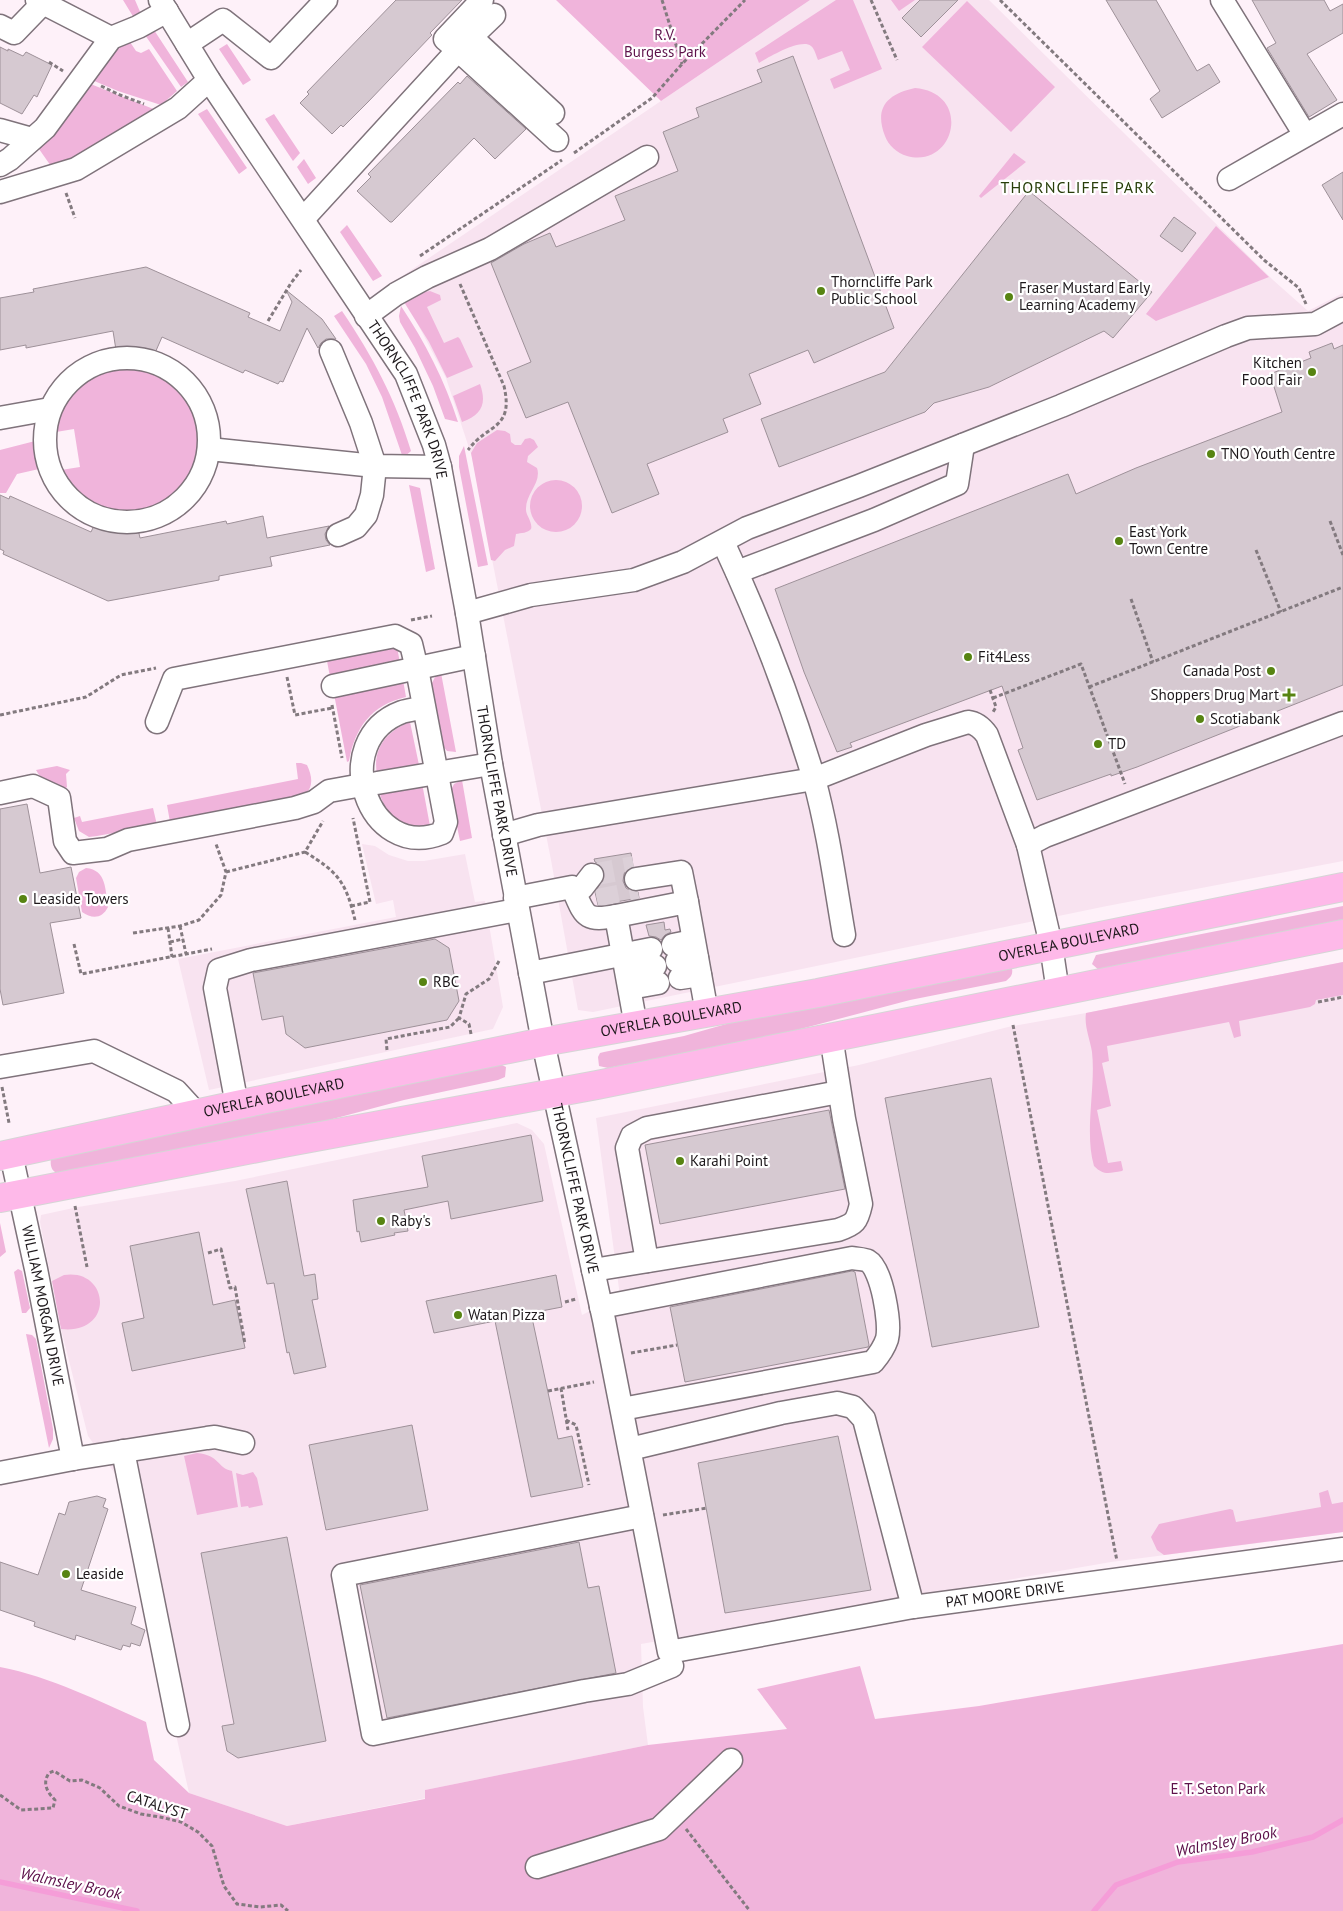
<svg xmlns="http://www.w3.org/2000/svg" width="1343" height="1911" viewBox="0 0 1343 1911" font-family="'PT Sans',sans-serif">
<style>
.built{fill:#f8e3f0}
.green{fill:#f0b4db}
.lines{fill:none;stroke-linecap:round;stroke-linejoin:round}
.stream{stroke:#f59dd8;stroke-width:5.5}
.building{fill:#d6c9d1;stroke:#9e9199}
.minor-tunnel{stroke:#dcd0d8;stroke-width:22;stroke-dasharray:22 11;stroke-linecap:butt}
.minor-casing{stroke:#7f737b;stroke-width:25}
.major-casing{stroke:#d6d5d6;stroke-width:30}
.path{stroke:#837a7f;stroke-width:3;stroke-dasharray:4 2.5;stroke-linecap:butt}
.minor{stroke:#fff;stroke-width:22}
.major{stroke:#feb9e9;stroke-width:28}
.poi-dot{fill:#578412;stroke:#fff;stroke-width:2}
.labels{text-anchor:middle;stroke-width:4.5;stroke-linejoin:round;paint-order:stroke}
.park-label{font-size:15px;fill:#5e124b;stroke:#fff}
.poi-label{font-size:15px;fill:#1d181b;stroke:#fff;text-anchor:start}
.street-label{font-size:15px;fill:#1d181b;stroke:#fff}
.neighbourhood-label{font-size:16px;letter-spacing:1px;fill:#283e0a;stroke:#fff}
.water-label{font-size:16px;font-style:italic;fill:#5b0e48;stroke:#fff}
</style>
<rect width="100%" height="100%" fill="#fef1f9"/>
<!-- built -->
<path class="built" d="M 810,0 L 989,0 L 1273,280 L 1308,311 L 1343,293 L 1343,861 L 1107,906 L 593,1012 L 578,1010 L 551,860 L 472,457 L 446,378 L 395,281 Z
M 362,844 L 375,846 L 389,855 L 408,861 L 424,861 L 465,854 L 475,902 L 485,901 L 503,1007 L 493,1029 L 209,1090 L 178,959 L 396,917 L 393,900 L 376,904 Z
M 1343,962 L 1343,1532 L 1111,1562 L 641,1644 L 643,1707 L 648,1745 L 425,1790 L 426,1798 L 287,1826 L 189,1793 L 119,1479 L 88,1436 L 61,1329 L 40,1222 L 41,1215 L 78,1207 L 235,1181 L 517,1123 L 532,1130 L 544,1144 L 582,1315 L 620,1296 L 596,1118 L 859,1065 L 1008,1027 L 1086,1013 Z"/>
<!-- green -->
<path class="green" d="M 123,0 L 135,0 L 141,14 L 134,18 Z
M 556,0 L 810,0 L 661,101 Z
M 836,0 L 853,0 L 882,69 L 834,89 L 830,79 L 850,70 L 842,51 L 818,60 C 816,56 815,49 811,46 C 801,38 769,57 759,63 L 755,53 Z
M 891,0 L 915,0 L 899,11 Z
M 967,1 L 1055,87 L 1011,132 L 922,47 Z
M 154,30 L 188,82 L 181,87 L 145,35 Z
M 130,42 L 136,51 L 141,53 L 149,49 L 177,91 L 161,105 L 118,91 L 92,80 L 114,49 Z
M 227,44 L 251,80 L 243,85 L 219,49 Z
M 88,83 L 156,110 L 129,128 L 53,169 L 39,149 L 54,133 Z
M 915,88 C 973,93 955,169 907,156 C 897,153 888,145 885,136 C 874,108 887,94 915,88 Z
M 207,109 L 247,168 L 239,174 L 198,114 Z
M 274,114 L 300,153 L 293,161 L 265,119 Z
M 1014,153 L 1026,162 L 981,198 L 979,196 Z
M 304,159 L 316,178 L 308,184 L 297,167 Z
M 347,225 L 382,276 L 373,281 L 340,232 Z
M 1216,226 L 1269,277 L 1156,321 L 1146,314 Z
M 430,291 L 440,295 L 441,300 L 427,307 L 444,343 L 458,337 L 460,339 L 473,367 L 447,378 L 429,342 L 404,302 L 425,292 Z
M 401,306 C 425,342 445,381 458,422 L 445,419 L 433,386 L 415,348 L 400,322 L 399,316 Z
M 342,311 C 373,357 395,398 411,451 L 403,458 L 382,397 L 366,364 L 334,316 Z
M 132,369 C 140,371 148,372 155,375 C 236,410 193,534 106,508 C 95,505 82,498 74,489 C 69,483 65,476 61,470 L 80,467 L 74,429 L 56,432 C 59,405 81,377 109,371 C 117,370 125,370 132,369 Z
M 480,384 C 487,404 482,415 462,422 L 453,396 Z
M 497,430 L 505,431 L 510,434 L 511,442 L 515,445 L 521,445 L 525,439 L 530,438 L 534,440 L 538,447 L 528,456 L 527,462 L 537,468 C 542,483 525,494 526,510 C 526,515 533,523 531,529 C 528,533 521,533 516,534 L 514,546 L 505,550 L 495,561 L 491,560 L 471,453 L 477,443 Z
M 39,440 L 39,469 L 17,474 L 6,493 L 0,493 L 0,450 Z
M 464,446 L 488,565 L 478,567 L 459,467 L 459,456 Z
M530 506a26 26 0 1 1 52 0a26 26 0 1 1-52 0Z
M 409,485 L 420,488 L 435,569 L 426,572 Z
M 397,647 L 400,663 L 330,677 L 327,661 Z
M 441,673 L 456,752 L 447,751 L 441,744 L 430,687 L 435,677 Z
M 403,680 L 406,697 C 371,705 355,728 349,761 L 347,762 L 334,694 Z
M 410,722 L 419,765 L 377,774 C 372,748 388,730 410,722 Z
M 296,763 L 301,763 L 307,765 C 312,776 314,786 305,795 L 170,822 L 167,805 L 298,779 Z
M 57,766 L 70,770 L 66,774 L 67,787 L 65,789 C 54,784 41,781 36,770 Z
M 462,780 L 472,838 L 460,841 L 450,792 L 454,784 Z
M 422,783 L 430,826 C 404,828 386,818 379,791 Z
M 153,808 L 157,825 L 97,836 L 89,837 L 79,831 L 74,818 L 80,816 L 82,822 Z
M 86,868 C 107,870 105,890 108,907 C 102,919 92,919 82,912 L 76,878 L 79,872 Z
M 1343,906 L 1343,925 L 1100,971 L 1092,964 L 1096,955 Z
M 1343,962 L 1343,995 L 1316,1000 L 1315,1004 L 1310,1007 L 1239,1021 L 1241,1036 L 1234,1038 L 1229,1022 L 1107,1046 L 1109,1061 L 1102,1063 L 1111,1106 L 1097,1110 L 1108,1163 L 1121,1161 L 1123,1170 L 1122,1171 C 1109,1173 1104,1176 1094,1166 C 1084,1132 1096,1087 1092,1052 C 1090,1039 1084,1026 1086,1013 Z
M 1009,965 L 1012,968 C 1013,975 1011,977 1006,981 L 910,1000 L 778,1035 L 608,1068 L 599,1066 L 598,1057 L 600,1053 L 604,1052 L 684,1036 L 786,1007 Z
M 500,1064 L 506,1067 L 505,1077 L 498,1080 L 404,1100 L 284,1132 L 59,1174 C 51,1171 50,1166 51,1157 Z
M 0,1223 L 6,1252 L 0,1257 Z
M 18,1269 L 22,1271 L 30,1308 L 26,1313 L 22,1313 L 14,1272 Z
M 64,1275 C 110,1268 115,1335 61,1329 L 52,1281 Z
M 26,1334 L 32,1335 L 36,1339 L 53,1429 L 53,1439 L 49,1448 Z
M 197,1453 C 220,1455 217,1468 232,1471 L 238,1507 L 197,1515 L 184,1456 Z
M 253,1472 L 257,1478 L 263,1505 L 249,1508 L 248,1506 L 241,1507 L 236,1473 L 243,1475 Z
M 1328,1490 L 1332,1504 L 1343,1502 L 1343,1532 L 1164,1555 L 1157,1550 L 1151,1537 L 1159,1524 L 1230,1509 L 1233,1510 L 1236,1522 L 1321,1507 L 1319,1493 Z
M 1343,1644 L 1343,1911 L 0,1911 L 0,1667 C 51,1677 99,1701 146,1722 L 154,1760 L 189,1793 L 287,1826 L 425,1799 L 425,1790 L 648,1745 L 787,1729 L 757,1689 L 860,1666 L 875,1719 L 979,1706 Z"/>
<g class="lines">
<!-- stream -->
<path class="stream" d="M 0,1882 L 137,1911
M 1094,1911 L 1116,1885 L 1178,1862 L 1252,1852 L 1313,1837 L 1343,1820"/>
</g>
<!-- building -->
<path class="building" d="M 396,0 L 462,0 L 430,33 L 432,35 L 368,102 L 343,127 L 341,125 L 332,134 L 300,103 L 309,94 L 307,92 Z
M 920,0 L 958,0 L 921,37 L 902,18 Z
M 1106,0 L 1156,0 L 1197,71 L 1209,64 L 1220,82 L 1162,118 L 1150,99 L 1160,91 Z
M 1252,0 L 1324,0 L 1330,11 L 1343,4 L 1343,33 L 1307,54 L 1337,100 L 1309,117 L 1267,48 L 1276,43 Z
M 0,47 L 8,51 L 8,49 L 23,56 L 26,52 L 52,65 L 37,97 L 34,95 L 22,114 L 0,103 Z
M 793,56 L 894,328 L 814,363 L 808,350 L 749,374 L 761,404 L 723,419 L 728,432 L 647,464 L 659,494 L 612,513 L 568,402 L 526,418 L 507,372 L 531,362 L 491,263 L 524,244 L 550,233 L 556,247 L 625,220 L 615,196 L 678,171 L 663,132 L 699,117 L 696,108 L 762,82 L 757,70 Z
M 467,76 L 526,129 L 495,159 L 474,138 L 392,222 L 390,222 L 357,191 L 371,177 L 368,174 L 458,82 L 460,84 Z
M 1343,172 L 1343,220 L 1322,185 Z
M 1029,191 L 1152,292 L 1113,338 L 1104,331 L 989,387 L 934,403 L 925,412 L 779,467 L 761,419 L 885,372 Z
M 1174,217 L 1196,233 L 1182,252 L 1160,236 Z
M 146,267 L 250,313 L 248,317 L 280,331 L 292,302 L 286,290 L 322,319 L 336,339 L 326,339 L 321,343 L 318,348 L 307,328 L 283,382 L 280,381 L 278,384 L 245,370 L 243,373 L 162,337 L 155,353 L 135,348 L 116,350 L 113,331 L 26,348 L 26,345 L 0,350 L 0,298 L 34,292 L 33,289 Z
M 1332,343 L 1334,349 L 1343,345 L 1343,685 L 1137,767 L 1111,776 L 1111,774 L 1037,800 L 1018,750 L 1023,748 L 1002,686 L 850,743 L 852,747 L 837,752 L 804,672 L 775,589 L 1068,474 L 1076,494 L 1136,468 L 1282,412 L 1270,374 L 1311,358 L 1309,352 Z
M 0,495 L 9,499 L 10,496 L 91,532 L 99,515 L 117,519 L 136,520 L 140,538 L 226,521 L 227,524 L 263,516 L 267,538 L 329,526 L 325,534 L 326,540 L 330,545 L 270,557 L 272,566 L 219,576 L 219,580 L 108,601 L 3,554 L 4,551 L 0,549 Z
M 27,804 L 40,873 L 71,867 L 81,918 L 50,923 L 64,993 L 3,1005 L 0,989 L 0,809 Z
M 631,853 L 633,866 L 627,869 L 624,874 L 623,881 L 626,888 L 631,891 L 638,892 L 639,898 L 598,905 L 595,892 L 605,876 L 604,870 L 600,865 L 595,862 L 594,859 Z
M 664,922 L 665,930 L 670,929 L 671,932 L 665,935 L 661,940 L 656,937 L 649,936 L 646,925 Z
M 435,939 L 449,948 L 459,1001 L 447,1020 L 305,1048 L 286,1034 L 283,1016 L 262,1020 L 253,973 Z
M 991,1078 L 1039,1327 L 932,1347 L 885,1098 Z
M 829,1110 L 845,1189 L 660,1224 L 645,1145 Z
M 531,1135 L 543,1201 L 451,1219 L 448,1201 L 404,1210 L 408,1231 L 394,1233 L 395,1235 L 361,1242 L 359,1231 L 357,1232 L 353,1200 L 428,1187 L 422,1156 Z
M 287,1181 L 304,1276 L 315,1274 L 318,1299 L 312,1300 L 326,1367 L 294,1374 L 289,1352 L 287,1353 L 274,1283 L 267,1284 L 246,1189 Z
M 199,1232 L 213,1305 L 235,1300 L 245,1348 L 132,1371 L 122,1323 L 144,1318 L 130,1246 Z
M 852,1271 L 855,1272 L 869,1345 L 868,1347 L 685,1382 L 670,1307 Z
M 556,1275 L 562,1307 L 531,1313 L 558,1439 L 572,1436 L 583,1487 L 531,1497 L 495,1321 L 434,1333 L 426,1301 Z
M 412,1425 L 428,1510 L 326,1530 L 309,1445 Z
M 838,1436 L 871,1590 L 725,1613 L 698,1463 Z
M 97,1496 L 106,1499 L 103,1507 L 108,1509 L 81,1590 L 136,1607 L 131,1624 L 145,1630 L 140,1646 L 131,1643 L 130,1647 L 123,1645 L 121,1650 L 76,1635 L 75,1640 L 34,1626 L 35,1622 L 0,1610 L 0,1562 L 38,1575 L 59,1513 L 65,1515 L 69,1502 Z
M 287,1537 L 326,1741 L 238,1758 L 227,1751 L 222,1726 L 234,1724 L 201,1553 Z
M 579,1542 L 588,1588 L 599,1586 L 616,1673 L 387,1718 L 360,1585 Z"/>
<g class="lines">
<!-- minor-tunnel -->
<path class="minor-tunnel" d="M 592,875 L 634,867
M 597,900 L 638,892"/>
<defs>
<g id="minor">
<path d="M 37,0 L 111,38"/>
<path id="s1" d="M 160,0 L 209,80 L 406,374 L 434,445 L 440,467 L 467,613 L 491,764 L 543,1042 L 604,1320 L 669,1652 L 913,1607 L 1343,1549"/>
<path d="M 482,0 L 445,39 L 458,50 L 471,37 L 553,113"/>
<path d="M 1222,0 L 1305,135"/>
<path d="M 0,26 L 14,33 L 43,3"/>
<path d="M 471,37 L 494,15"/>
<path d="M 187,44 L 223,20 L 271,58 L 326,0"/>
<path d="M 0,130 L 32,139"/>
<path d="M 0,165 L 10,159 L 45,128 L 111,38 L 138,27 L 167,11"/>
<path d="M 1229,179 L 1343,114"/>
<path d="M 0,192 L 76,169 L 178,108 L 209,80"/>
<path d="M 303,219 L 458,50 L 557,140"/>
<path d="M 366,316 L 396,294 L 427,277 L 490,249 L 647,157"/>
<path d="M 331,351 L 361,423 L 375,466 L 372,495 L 366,515 L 356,527 L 338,535"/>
<circle cx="127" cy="440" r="82"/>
<path d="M 0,418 L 50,409"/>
<path d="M 209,449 L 375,466 L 440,467"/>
<path d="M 723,542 C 758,617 790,699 814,779 C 828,830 835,883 844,935"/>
<path d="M 737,572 L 874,520 L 957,484 L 963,445"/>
<path d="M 467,613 L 531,595 L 634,580 L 683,562 L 747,528 L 859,486 L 1061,406 L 1226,336 L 1248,328 L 1315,324 L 1343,309"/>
<path d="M 333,686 L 474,656"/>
<path d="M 157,722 L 174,679 L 395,636 L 411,644 L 417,669 L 446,822 L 442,833 C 367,863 327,740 402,712 C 409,710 417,709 424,707"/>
<path d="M 377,783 L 491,764"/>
<path d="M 0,793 L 33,786 L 59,798 L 65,841 L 73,853 L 107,849 L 128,840 L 295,808 L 314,802 L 329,791 L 362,785"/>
<path d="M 504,835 L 538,825 L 814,779 L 926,735 L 968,722 C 977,723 982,728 987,735 L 1028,845 L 1051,945 L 1058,992"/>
<path d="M 1028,845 L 1045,836 L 1343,723"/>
<path d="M 636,879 L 681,872 L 687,902"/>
<path d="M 582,888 L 592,875"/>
<path d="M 515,898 L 572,887 C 585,915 583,922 616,916"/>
<path d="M 673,945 L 693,941"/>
<path d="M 677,961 L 697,958"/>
<path d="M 627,971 L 655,966"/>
<path d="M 530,973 L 651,949"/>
<path d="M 680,978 L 700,975"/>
<path d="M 630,988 L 658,983"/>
<path d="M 636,1026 L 616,916 L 687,902 L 707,1013"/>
<path d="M 0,1067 L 94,1051 L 176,1091 L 198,1115"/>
<path d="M 237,1105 L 215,988 L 219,970 L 251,960 L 517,910"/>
<path id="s2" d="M 11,1154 L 36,1269 L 73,1459"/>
<path d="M 647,1261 L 627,1148 L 632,1136 L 647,1128 L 839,1092"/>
<path d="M 593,1270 L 838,1230 C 855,1224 857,1222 861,1204 L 844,1119 L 831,1036"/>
<path d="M 601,1307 L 852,1258 C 857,1259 864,1259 868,1261 C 882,1269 891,1324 887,1339 C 884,1348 879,1355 873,1362 L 622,1409"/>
<path d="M 630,1449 L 781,1413 L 837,1403 L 853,1407 L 864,1419 L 913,1607"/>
<path d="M 123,1451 L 178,1725"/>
<path d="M 0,1473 L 73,1459 L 207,1438 L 215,1437 L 243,1443"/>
<path d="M 642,1516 L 343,1575 L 373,1734 L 584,1691 L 628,1684 L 672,1666"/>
<path d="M 537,1867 L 659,1829 L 731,1760"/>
</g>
<g id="major">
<path id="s3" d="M 0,1156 L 237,1105 L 543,1042 L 818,993 L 1343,887"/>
<path d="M 0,1198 L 283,1143 L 597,1085 L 1343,934"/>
</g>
</defs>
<!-- minor casing -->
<use href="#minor" class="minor-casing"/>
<!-- major casing -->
<use href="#major" class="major-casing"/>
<!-- path -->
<path class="path" d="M 662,0 L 682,64
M 871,0 L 897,60
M 1000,0 L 1264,260 L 1299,288 L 1306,304
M 49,62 L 63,71
M 101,86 L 120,95 L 144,104
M 574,153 L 652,98 L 682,64 L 745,0
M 66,193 L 75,218
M 420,256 L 562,160
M 460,284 L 504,386 C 514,430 488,423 468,450
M 268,321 L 291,283 L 301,270
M 1330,521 L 1343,555
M 1256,550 L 1281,612
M 1131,599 L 1153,662
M 411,620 L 432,616
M 287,677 L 295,715 L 332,708
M 1089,687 L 1343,587
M 990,690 L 996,707 L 993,712
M 993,698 L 1081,664 L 1125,784
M 332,705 L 342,758
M 0,715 L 86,697 L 121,675 L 156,668
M 305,852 C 338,872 346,882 355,920
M 226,872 L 305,852 L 323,821
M 351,906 L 370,902 L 353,818
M 180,926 L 186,954
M 168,928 L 172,957
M 133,933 L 180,926 L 199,920 L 221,895 L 226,872 L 216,844
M 170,942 L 183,939
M 74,944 L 81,974 L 212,949
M 1318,1002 L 1343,997
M 1013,1025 L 1117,1561
M 471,1034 L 469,1024 L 459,1018 L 466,994 L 489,979 L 499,961
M 387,1050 L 386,1039 L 450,1027 L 459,1018
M 2,1087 L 9,1123
M 75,1206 L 87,1267
M 208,1253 L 221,1249 L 230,1288 L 235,1287 L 245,1344
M 565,1302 L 576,1299
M 631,1353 L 677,1345
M 561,1388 L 568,1430
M 548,1391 L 594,1382
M 566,1420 L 576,1425 L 589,1485
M 663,1515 L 707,1508
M 0,1795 L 21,1810 L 53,1808 L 55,1800 C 47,1792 42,1783 49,1773 L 54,1771 L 70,1781 L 82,1780 L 100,1788 L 119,1806 L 141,1814 L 160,1817 L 181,1822 L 198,1832 L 212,1846 L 224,1886 L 237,1904 L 260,1907 L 281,1905 L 288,1911
M 686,1829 L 750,1911"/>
<!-- minor -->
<use href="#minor" class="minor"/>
<!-- major -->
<use href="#major" class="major"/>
</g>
<!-- markers -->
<g class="poi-dot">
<circle cx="821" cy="291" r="5"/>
<circle cx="1009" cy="297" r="5"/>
<circle cx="1312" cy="372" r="5"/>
<circle cx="1211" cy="454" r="5"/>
<circle cx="1119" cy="541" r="5"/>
<circle cx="968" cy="657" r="5"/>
<circle cx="1271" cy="671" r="5"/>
<path d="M1286.5 687.5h5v5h5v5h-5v5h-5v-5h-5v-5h5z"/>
<circle cx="1200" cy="719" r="5"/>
<circle cx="1098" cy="744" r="5"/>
<circle cx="23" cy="899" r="5"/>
<circle cx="423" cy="982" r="5"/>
<circle cx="680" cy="1161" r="5"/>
<circle cx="381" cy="1221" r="5"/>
<circle cx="458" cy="1315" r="5"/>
<circle cx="66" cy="1574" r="5"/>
</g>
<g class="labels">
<!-- park labels -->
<g class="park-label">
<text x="665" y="40">R.V.<tspan x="665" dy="17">Burgess Park</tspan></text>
<text x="1218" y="1794">E. T. Seton Park</text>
</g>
<!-- poi labels -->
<g class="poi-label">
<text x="831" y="287">Thorncliffe Park<tspan x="831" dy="17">Public School</tspan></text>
<text x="1019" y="293">Fraser Mustard Early<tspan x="1019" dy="17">Learning Academy</tspan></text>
<text x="1302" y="368" text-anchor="end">Kitchen<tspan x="1302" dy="17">Food Fair</tspan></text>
<text x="1221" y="459">TNO Youth Centre</text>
<text x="1129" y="537">East York<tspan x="1129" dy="17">Town Centre</tspan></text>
<text x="978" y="662">Fit4Less</text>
<text x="1261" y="676" text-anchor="end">Canada Post</text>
<text x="1279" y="700" text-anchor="end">Shoppers Drug Mart</text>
<text x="1210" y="724">Scotiabank</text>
<text x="1108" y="749">TD</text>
<text x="33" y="904">Leaside Towers</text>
<text x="433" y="987">RBC</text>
<text x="690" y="1166">Karahi Point</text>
<text x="391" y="1226">Raby's</text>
<text x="468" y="1320">Watan Pizza</text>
<text x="76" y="1579">Leaside</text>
</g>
<!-- street labels -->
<g class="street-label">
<text dy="5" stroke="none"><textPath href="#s1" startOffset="472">THORNCLIFFE PARK DRIVE</textPath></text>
<text dy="5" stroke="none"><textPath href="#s1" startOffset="876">THORNCLIFFE PARK DRIVE</textPath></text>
<text dy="5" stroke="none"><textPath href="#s3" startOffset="1090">OVERLEA BOULEVARD</textPath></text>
<text dy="5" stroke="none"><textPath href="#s3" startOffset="685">OVERLEA BOULEVARD</textPath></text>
<text dy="5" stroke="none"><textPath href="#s3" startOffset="280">OVERLEA BOULEVARD</textPath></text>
<text dy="5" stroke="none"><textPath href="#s1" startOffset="1281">THORNCLIFFE PARK DRIVE</textPath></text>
<text dy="5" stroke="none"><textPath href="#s2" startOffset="155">WILLIAM MORGAN DRIVE</textPath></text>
<text dy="5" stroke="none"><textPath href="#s1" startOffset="2095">PAT MOORE DRIVE</textPath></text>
<text transform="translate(157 1805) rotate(18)" y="5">CATALYST</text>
</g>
<!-- neighbourhood labels -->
<g class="neighbourhood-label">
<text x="1078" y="193">THORNCLIFFE PARK</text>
</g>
<!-- water labels -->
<g class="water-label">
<text transform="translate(1226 1841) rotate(-11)" y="6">Walmsley Brook</text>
<text transform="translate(71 1883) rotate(12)" y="6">Walmsley Brook</text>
</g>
</g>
</svg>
